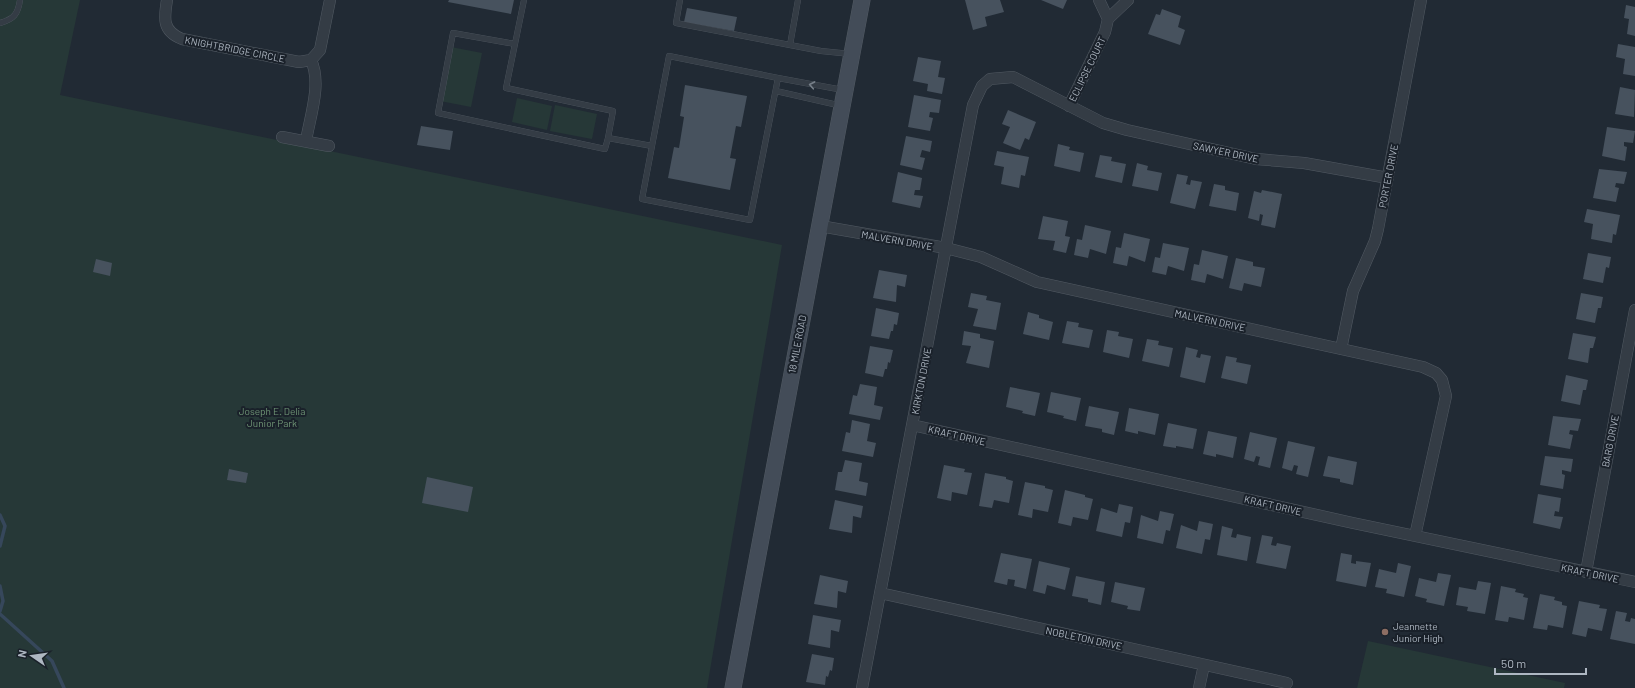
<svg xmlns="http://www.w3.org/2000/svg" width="1635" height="688" viewBox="0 0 1635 688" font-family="Barlow,sans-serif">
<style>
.green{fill:#263837}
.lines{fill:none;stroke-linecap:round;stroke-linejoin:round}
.stream{stroke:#36475b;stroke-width:3.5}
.building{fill:#47525e}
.service-casing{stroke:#525a63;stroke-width:6}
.minor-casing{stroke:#525a63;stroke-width:12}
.secondary-casing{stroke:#525a63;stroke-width:17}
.service{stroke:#343c45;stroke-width:5.5}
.minor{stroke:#343c45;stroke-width:11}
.secondary{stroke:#434c58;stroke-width:16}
.oneway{stroke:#77808a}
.education-dot{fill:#8d6e63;stroke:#1a212a;stroke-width:1.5}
.labels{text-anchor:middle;stroke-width:4;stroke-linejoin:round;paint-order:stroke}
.street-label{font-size:10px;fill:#aeb7c2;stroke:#1a212a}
.park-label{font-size:10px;fill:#709676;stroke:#1a212a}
.poi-label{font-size:10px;fill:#aeb7c2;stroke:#1a212a;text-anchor:start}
</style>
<rect width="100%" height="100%" fill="#212a34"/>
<!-- green -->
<path class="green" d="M 0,0 L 80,0 L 60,95 L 782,245 L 707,688 L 0,688 Z
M 451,47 L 482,53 L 471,107 L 440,101 Z
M 517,98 L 552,106 L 547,130 L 512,122 Z
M 555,105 L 597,114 L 592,139 L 550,131 Z
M 1368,641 L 1565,683 L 1564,688 L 1357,688 Z"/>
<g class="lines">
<!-- stream -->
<path class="stream" d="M 0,515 L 5,526 L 0,546
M 0,586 L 3,601 L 0,611
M 0,614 L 52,661 L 64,688"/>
</g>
<!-- building -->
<path class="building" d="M 449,0 L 514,0 L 511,14 L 448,2 Z
M 965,0 L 1000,0 L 1004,12 L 985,17 L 987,26 L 973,30 Z
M 1041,0 L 1067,0 L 1063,9 Z
M 1626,5 L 1635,7 L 1635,36 L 1627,34 L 1629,19 L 1624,18 Z
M 687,8 L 737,17 L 734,31 L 684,22 Z
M 1162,9 L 1181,16 L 1178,27 L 1185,30 L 1180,45 L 1148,34 L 1156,14 L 1160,15 Z
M 1618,44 L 1635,47 L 1635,76 L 1623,74 L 1625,59 L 1616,57 Z
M 918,57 L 941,61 L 938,77 L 945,78 L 942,94 L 927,91 L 928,84 L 913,81 Z
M 685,85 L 747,96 L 741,127 L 736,126 L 730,158 L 736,159 L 730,190 L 668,178 L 674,147 L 679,148 L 684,117 L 680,116 Z
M 1620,87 L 1635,90 L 1634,117 L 1615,114 Z
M 914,95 L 941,100 L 939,113 L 930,112 L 929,117 L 933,118 L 930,131 L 908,127 Z
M 1008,110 L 1036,122 L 1029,140 L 1025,138 L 1020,150 L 1003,143 L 1010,127 L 1002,124 Z
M 421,126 L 453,131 L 450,150 L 417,145 Z
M 1607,127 L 1635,131 L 1633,143 L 1624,142 L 1624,146 L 1627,147 L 1625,161 L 1602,156 Z
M 906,136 L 932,141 L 930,152 L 922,150 L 920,157 L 925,158 L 922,170 L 900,165 Z
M 1058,144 L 1070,147 L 1069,150 L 1084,153 L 1080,172 L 1054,166 Z
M 997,151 L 1029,157 L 1025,176 L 1021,175 L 1019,188 L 1001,184 L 1004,167 L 994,165 Z
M 1100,155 L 1112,157 L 1111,161 L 1126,164 L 1122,183 L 1095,177 Z
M 1137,163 L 1148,166 L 1147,170 L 1162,173 L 1158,191 L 1132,186 Z
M 1599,169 L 1627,172 L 1624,184 L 1616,183 L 1615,187 L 1619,188 L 1616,202 L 1593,198 Z
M 898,172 L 922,178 L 920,190 L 915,190 L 914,195 L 923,196 L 920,208 L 892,202 Z
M 1177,174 L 1188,176 L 1186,184 L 1190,185 L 1191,180 L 1202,182 L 1195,209 L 1170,203 Z
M 1214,184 L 1225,186 L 1225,190 L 1239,193 L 1236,211 L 1209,206 Z
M 1262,190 L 1282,194 L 1275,228 L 1261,225 L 1263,215 L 1260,214 L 1259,221 L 1248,218 L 1254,191 L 1261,193 Z
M 1587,209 L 1620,215 L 1616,235 L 1613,234 L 1612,243 L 1591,239 L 1593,224 L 1584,222 Z
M 1043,216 L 1068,221 L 1065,236 L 1070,237 L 1066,253 L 1053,250 L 1055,241 L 1038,239 Z
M 1085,225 L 1111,231 L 1106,254 L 1090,249 L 1088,258 L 1074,255 L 1077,239 L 1082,240 Z
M 1124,233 L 1150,239 L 1145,262 L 1129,256 L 1127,266 L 1113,263 L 1116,247 L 1121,248 Z
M 1163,243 L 1189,248 L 1184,271 L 1168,266 L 1166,275 L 1152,272 L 1155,257 L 1160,258 Z
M 1202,250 L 1228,256 L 1223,279 L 1207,274 L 1205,283 L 1191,280 L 1194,264 L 1199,265 Z
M 1588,253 L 1611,257 L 1609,268 L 1606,267 L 1603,283 L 1583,279 Z
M 1236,258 L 1253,262 L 1253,266 L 1265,268 L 1261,287 L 1244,283 L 1242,291 L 1229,288 Z
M 96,259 L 112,263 L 110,276 L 93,272 Z
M 879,270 L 907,275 L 905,287 L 897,285 L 896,302 L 873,298 Z
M 971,293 L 987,296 L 986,300 L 1001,303 L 996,330 L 973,326 L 978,309 L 968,307 Z
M 1581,293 L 1603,297 L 1601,308 L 1598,308 L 1595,323 L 1576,319 Z
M 876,308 L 899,313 L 897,325 L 894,324 L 893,331 L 891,331 L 889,339 L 871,336 Z
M 1028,312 L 1039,315 L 1039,318 L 1053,322 L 1049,340 L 1023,334 Z
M 1067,321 L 1079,323 L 1078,327 L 1093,330 L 1089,348 L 1062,343 Z
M 1107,330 L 1119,332 L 1118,336 L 1133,339 L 1129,358 L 1103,352 Z
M 964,331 L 980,334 L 980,338 L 994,341 L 989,368 L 966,363 L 971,346 L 962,345 Z
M 1573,333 L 1596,337 L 1593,348 L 1590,348 L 1588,363 L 1568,359 Z
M 1147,339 L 1159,341 L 1158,345 L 1173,348 L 1169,367 L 1142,361 Z
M 870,346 L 893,350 L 890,363 L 888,362 L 887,369 L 885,369 L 883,377 L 865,373 Z
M 1186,347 L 1198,350 L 1196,357 L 1200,358 L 1201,354 L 1211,356 L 1205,383 L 1180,377 Z
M 1226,356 L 1237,358 L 1236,362 L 1251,365 L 1247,384 L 1221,378 Z
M 1566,375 L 1588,380 L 1586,390 L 1583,390 L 1580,405 L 1561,401 Z
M 860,384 L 877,387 L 874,405 L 883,407 L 880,420 L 849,414 L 853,395 L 857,396 Z
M 1010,387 L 1040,393 L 1035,416 L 1022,413 L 1023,411 L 1006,407 Z
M 1051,392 L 1081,398 L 1076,421 L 1063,418 L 1064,416 L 1047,412 Z
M 1089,406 L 1119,412 L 1114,435 L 1102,432 L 1102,429 L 1085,426 Z
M 1129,408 L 1159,414 L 1155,435 L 1138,431 L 1138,434 L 1125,431 Z
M 1553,416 L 1581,419 L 1578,431 L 1570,430 L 1569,434 L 1573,435 L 1570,449 L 1548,445 Z
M 852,420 L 870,424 L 867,441 L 876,443 L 873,457 L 842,451 L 846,432 L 850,433 Z
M 1168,423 L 1197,429 L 1193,449 L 1176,446 L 1176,448 L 1163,446 Z
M 1208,431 L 1237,437 L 1233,458 L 1216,454 L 1216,457 L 1203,454 Z
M 1250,432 L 1277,438 L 1270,468 L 1258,465 L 1260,457 L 1256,456 L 1254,462 L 1244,459 Z
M 1288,441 L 1315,447 L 1308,477 L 1296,474 L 1298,466 L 1294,465 L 1292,471 L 1282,468 Z
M 1328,456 L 1357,462 L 1353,485 L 1340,482 L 1340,479 L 1323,476 Z
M 1545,456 L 1573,459 L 1571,472 L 1562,470 L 1562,474 L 1565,475 L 1563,489 L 1540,485 Z
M 845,460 L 862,463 L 859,481 L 868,483 L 866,496 L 835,490 L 838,472 L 842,472 Z
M 944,465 L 965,469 L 964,472 L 972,473 L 967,495 L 952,492 L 951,501 L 937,498 Z
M 229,469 L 248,473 L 246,483 L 227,480 Z
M 985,473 L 1006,477 L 1006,479 L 1013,481 L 1009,503 L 994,500 L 992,508 L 979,506 Z
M 427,477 L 473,487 L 468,512 L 422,503 Z
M 1025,482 L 1045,486 L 1045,488 L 1053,490 L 1048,512 L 1033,509 L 1032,518 L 1018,515 Z
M 1065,490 L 1085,495 L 1085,497 L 1093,499 L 1088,520 L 1073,517 L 1071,526 L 1058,523 Z
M 1538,494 L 1561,498 L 1559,512 L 1555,511 L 1554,516 L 1563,517 L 1560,529 L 1533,523 Z
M 835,500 L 863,506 L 861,518 L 853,516 L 852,533 L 829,529 Z
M 1119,504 L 1133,507 L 1130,523 L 1125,522 L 1122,537 L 1096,531 L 1101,508 L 1117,513 Z
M 1160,511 L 1174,514 L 1170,531 L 1166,530 L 1163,544 L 1137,538 L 1141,515 L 1158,521 Z
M 1199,521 L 1213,524 L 1210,540 L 1205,539 L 1202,554 L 1176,548 L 1181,525 L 1197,531 Z
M 1222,526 L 1233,529 L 1231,537 L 1236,538 L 1237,534 L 1251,537 L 1247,561 L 1217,555 Z
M 1262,535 L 1273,537 L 1271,545 L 1276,546 L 1277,543 L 1291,546 L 1286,569 L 1256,563 Z
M 1001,553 L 1032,559 L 1026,589 L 1014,586 L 1015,580 L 1008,579 L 1007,585 L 994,582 Z
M 1341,553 L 1352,555 L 1351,563 L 1356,564 L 1356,561 L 1371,563 L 1366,587 L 1336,581 Z
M 1039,561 L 1070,568 L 1065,590 L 1047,585 L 1045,594 L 1033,591 Z
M 1398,563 L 1411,566 L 1404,597 L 1386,593 L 1387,589 L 1375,587 L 1379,569 L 1396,573 Z
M 1438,573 L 1451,575 L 1444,606 L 1426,602 L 1427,599 L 1415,596 L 1419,578 L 1436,582 Z
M 820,575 L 848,581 L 846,593 L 838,591 L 837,608 L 814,604 Z
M 1076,576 L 1105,582 L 1101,605 L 1088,602 L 1088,599 L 1072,596 Z
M 1478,581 L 1491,583 L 1485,614 L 1467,611 L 1468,607 L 1456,605 L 1459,587 L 1476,590 Z
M 1115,582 L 1145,588 L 1140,611 L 1127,609 L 1128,606 L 1111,602 Z
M 1501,586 L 1516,589 L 1515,592 L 1524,594 L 1523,597 L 1528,598 L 1524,620 L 1509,617 L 1508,622 L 1495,620 Z
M 1540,594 L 1555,597 L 1554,600 L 1562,602 L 1562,605 L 1567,606 L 1563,628 L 1548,625 L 1547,630 L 1533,628 Z
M 1579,601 L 1600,605 L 1599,608 L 1607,609 L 1602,631 L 1588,628 L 1586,637 L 1572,634 Z
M 1616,611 L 1627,613 L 1625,621 L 1630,622 L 1631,618 L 1635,619 L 1635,644 L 1610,639 Z
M 813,615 L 841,620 L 839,632 L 831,630 L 830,648 L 808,644 Z
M 812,654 L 834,658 L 832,671 L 830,670 L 828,677 L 826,676 L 825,685 L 806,682 Z"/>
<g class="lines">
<defs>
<path id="service" d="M 524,0 L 506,88 L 613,111 L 608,138 L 652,146
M 680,0 L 676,23 L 821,51 L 851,54
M 0,23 C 14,19 18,14 20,0
M 515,44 L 453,33 L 438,113 L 605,149 L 608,138
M 790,45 L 798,0
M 669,56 L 778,78 L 750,220 L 642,199 Z
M 778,78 L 843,90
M 776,91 L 842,106"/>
<path id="minor" d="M 167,0 C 164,18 162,31 182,39 L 299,62 L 311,60 L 320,50 L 330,0
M 1099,0 L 1108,19
M 1069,106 L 1105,32 L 1108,19 L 1128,0
M 282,137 L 329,146
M 306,141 C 310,116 322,84 311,60
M 820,226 L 946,248 L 981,257 L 1037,282 L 1423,367 L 1436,373 L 1442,380 L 1446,396 L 1415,536
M 1341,349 L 1353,291 L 1375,241 L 1378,229 L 1421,0
M 912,425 L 1353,523 L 1635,582
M 1586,572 L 1635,310
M 880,593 L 1287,683
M 862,688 L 973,105 L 982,86 L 990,79 L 1013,77 L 1103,123 L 1127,130 L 1256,159 L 1304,163 L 1388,178
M 1199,688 L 1204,665"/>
<path id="secondary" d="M 733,688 L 862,0"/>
</defs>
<!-- service casing -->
<use href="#service" class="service-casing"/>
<!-- minor casing -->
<use href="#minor" class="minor-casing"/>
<!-- secondary casing -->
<use href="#secondary" class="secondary-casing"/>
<!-- service -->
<use href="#service" class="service"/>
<!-- minor -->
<use href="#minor" class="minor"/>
<!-- secondary -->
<use href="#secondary" class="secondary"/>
</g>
<!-- one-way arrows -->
<defs><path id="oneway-chevron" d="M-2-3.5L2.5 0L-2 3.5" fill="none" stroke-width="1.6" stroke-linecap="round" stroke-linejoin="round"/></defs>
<use class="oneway" href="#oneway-chevron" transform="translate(812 85) rotate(-169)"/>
<!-- markers -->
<circle class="education-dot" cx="1385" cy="632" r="4"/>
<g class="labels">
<!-- street labels -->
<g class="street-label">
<text transform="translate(235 49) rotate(11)" y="4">KNIGHTBRIDGE CIRCLE</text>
<text transform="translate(1087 69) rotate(-64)" y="4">ECLIPSE COURT</text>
<text transform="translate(1226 152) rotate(12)" y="4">SAWYER DRIVE</text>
<text transform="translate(1388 176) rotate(-79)" y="4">PORTER DRIVE</text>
<text transform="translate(897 240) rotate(10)" y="4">MALVERN DRIVE</text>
<text transform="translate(1210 320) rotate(12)" y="4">MALVERN DRIVE</text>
<text transform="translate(797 344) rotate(-79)" y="4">18 MILE ROAD</text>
<text transform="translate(921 381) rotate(-79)" y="4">KIRKTON DRIVE</text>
<text transform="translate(957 435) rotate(13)" y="4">KRAFT DRIVE</text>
<text transform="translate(1610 441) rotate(-79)" y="4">BARG DRIVE</text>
<text transform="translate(1273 505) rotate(13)" y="4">KRAFT DRIVE</text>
<text transform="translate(1590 573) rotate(12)" y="4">KRAFT DRIVE</text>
<text transform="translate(1084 638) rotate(12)" y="4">NOBLETON DRIVE</text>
</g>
<!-- park labels -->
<g class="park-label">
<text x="272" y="415">Joseph E. Delia<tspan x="272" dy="12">Junior Park</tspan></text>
</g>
<!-- poi labels -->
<g class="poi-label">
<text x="1393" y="630">Jeannette<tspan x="1393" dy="12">Junior High</tspan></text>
</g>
</g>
<!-- north arrow -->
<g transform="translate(32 656) rotate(283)" stroke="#1a212a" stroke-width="3" paint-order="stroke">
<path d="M0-3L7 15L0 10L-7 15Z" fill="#aeb7c2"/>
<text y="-6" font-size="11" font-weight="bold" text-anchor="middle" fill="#aeb7c2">N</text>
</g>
<!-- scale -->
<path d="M1495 668v6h91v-6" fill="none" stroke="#aeb7c2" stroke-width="2"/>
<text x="1501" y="668" font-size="12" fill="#aeb7c2" stroke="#1a212a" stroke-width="3" paint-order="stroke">50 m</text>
</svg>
